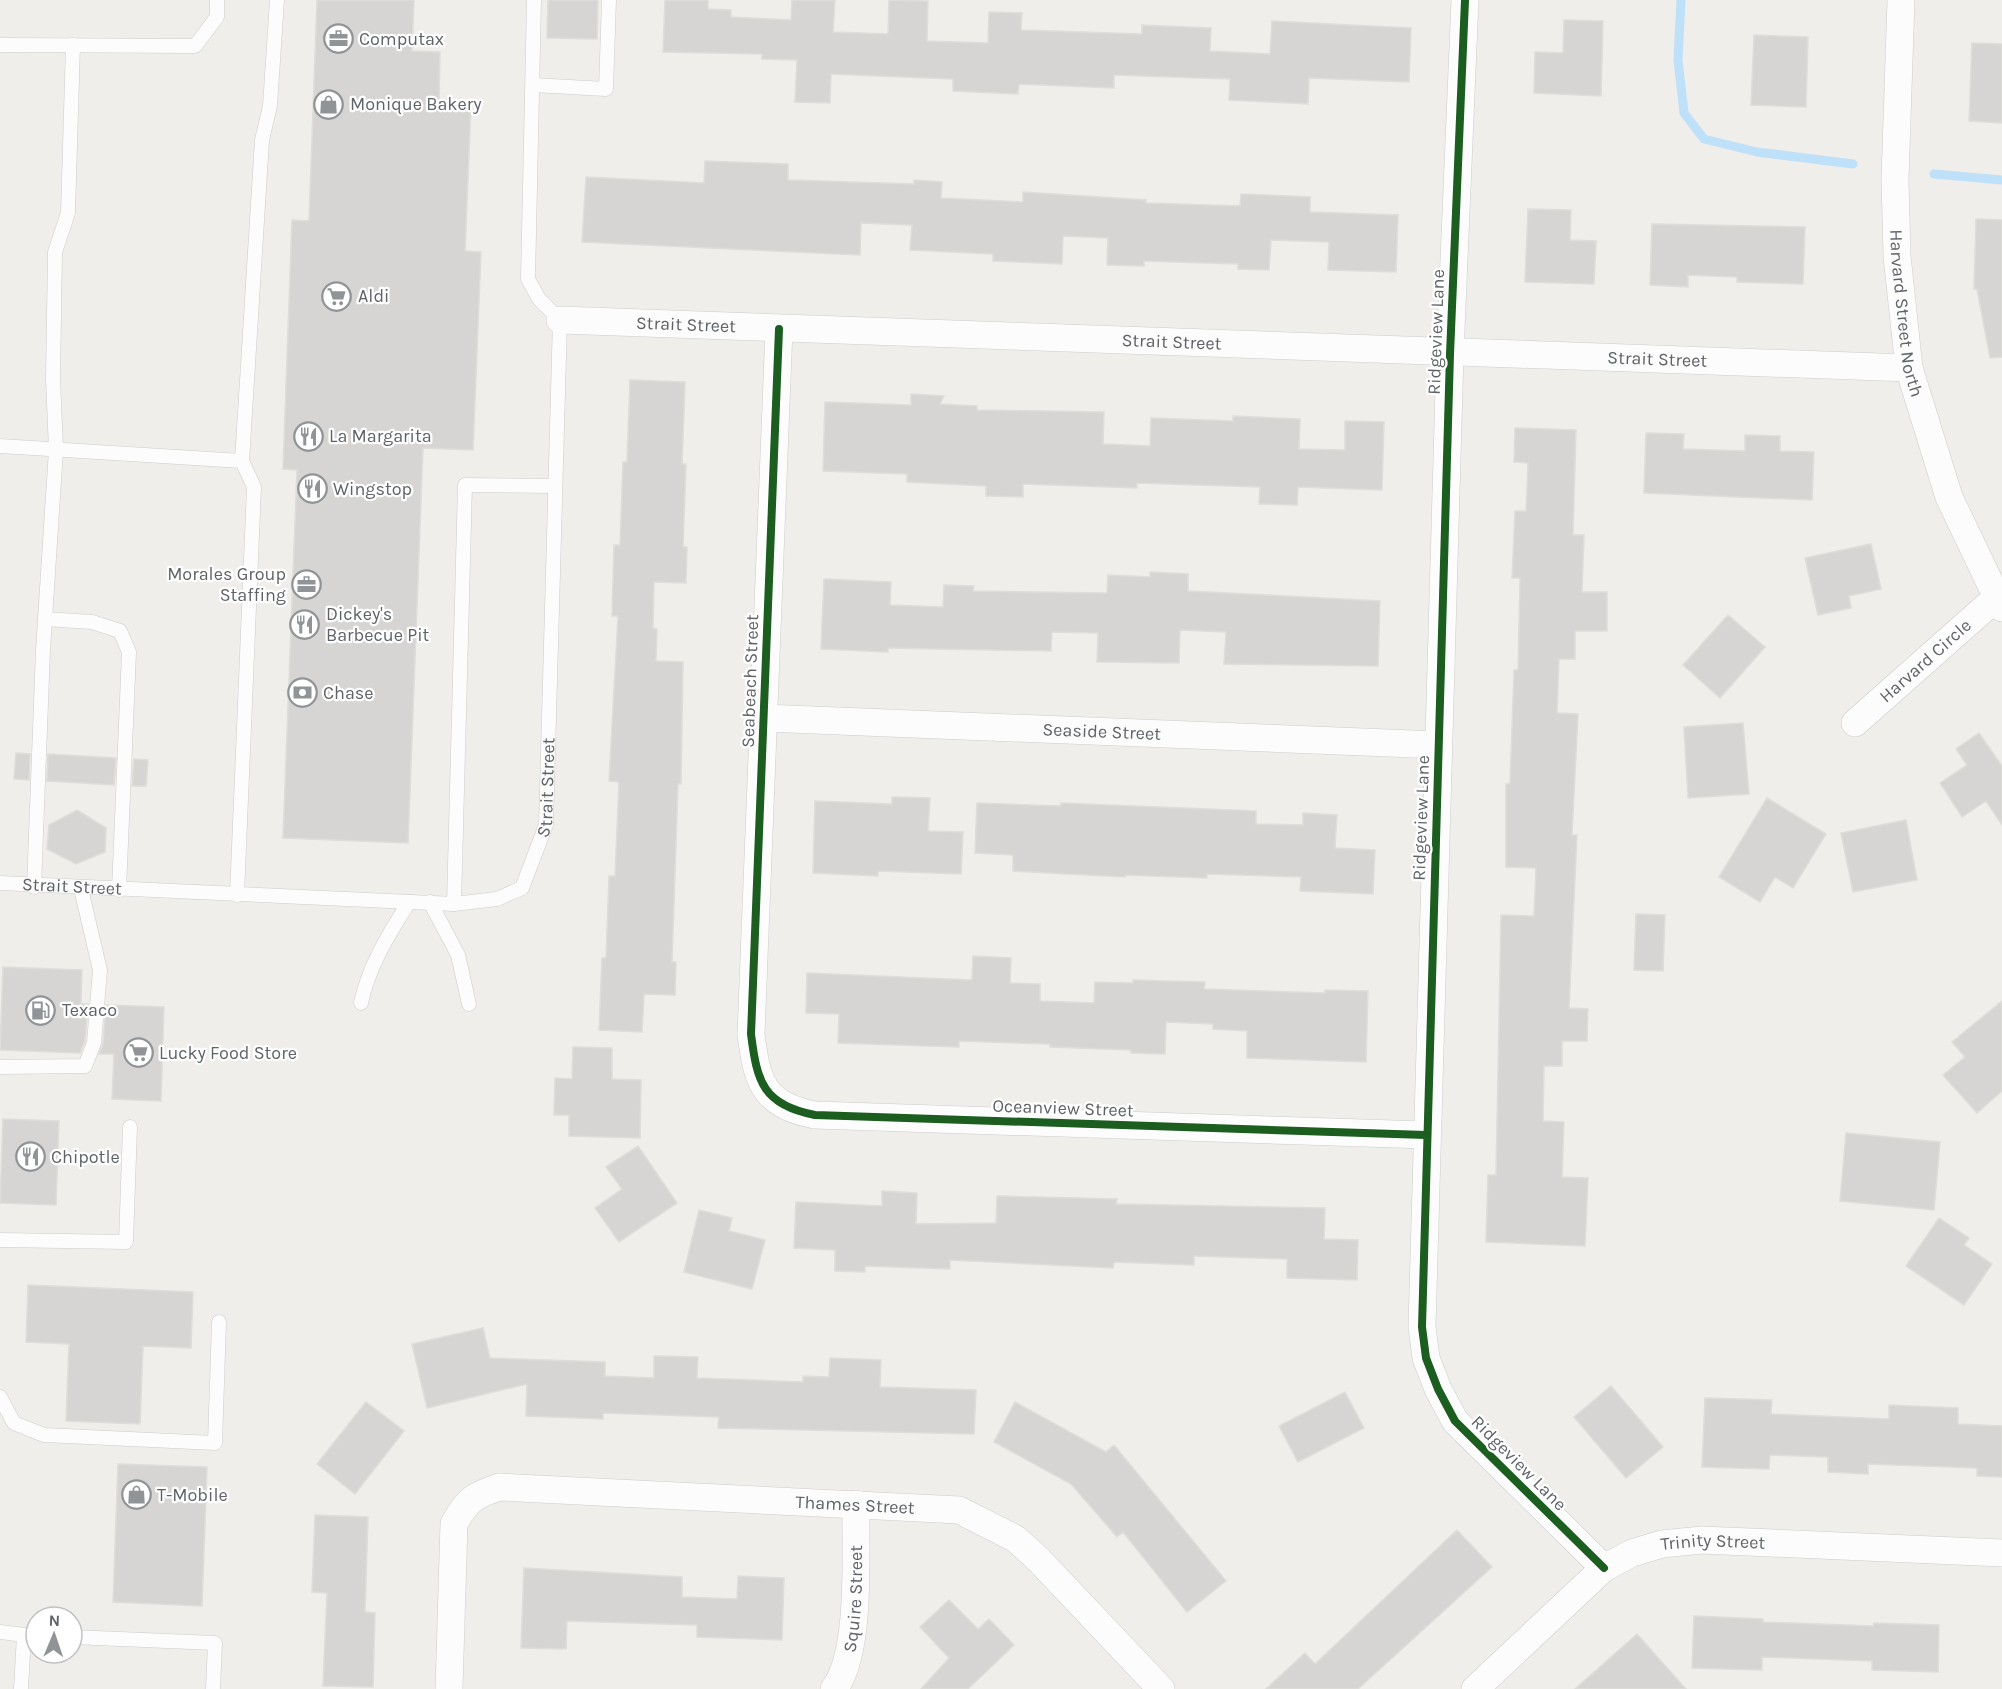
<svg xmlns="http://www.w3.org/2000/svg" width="2002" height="1689" viewBox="0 0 2002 1689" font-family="Karla,sans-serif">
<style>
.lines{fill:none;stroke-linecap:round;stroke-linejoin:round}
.stream{stroke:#bfe0f9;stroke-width:9}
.building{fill:#d6d5d3;stroke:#deddd9;stroke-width:1.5}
.lane-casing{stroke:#cbcccc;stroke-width:15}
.street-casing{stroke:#cbcccc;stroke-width:28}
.lane{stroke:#fdfcfc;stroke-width:14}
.street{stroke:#fdfcfc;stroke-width:27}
.cycleway-casing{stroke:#fff;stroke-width:11}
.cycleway{stroke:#1b5e20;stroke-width:8}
.labels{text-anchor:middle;stroke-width:4.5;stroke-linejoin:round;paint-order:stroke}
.poi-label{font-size:18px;fill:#5f6368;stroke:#fff;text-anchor:start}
.street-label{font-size:18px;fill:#5f6368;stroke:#fff}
</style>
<rect width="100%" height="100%" fill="#efeeea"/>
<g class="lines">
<!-- stream -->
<path class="stream" d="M 1681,0 L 1678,60 L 1684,113 L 1704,139 L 1757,152 L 1853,164
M 1934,174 L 2002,180"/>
</g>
<!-- building -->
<path class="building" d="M 317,0 L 414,0 L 412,51 L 440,52 L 439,103 L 471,105 L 465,251 L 481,252 L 473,450 L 423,448 L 408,843 L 283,838 L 297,470 L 283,469 L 292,220 L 309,221 Z
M 548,0 L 598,0 L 597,39 L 547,38 Z
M 665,0 L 708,0 L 708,9 L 731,10 L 731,17 L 791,20 L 792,0 L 835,0 L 833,32 L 888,34 L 889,0 L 928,1 L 927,41 L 988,43 L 989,12 L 1022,13 L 1021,30 L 1142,34 L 1142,25 L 1211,28 L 1210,51 L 1270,54 L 1272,21 L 1411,28 L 1409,82 L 1309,78 L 1308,104 L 1229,100 L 1230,79 L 1114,75 L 1114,88 L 1019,84 L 1018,94 L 953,91 L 953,79 L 831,74 L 830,103 L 795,102 L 797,60 L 762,59 L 762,54 L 663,52 Z
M 1564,20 L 1603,21 L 1601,96 L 1534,93 L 1535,52 L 1563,53 Z
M 1754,35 L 1808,37 L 1806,107 L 1751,105 Z
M 1972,43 L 2002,44 L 2002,123 L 1969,121 Z
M 705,161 L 788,164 L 788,180 L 914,184 L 914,180 L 942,182 L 941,198 L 1023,202 L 1023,192 L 1146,200 L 1146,203 L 1240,206 L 1241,194 L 1310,197 L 1310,212 L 1398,215 L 1396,272 L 1328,270 L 1329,242 L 1271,240 L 1269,270 L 1238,269 L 1238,264 L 1144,261 L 1144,266 L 1107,265 L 1108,238 L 1063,236 L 1062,264 L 993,261 L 993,254 L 910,250 L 912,225 L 861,223 L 860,255 L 582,242 L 586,177 L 704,183 Z
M 1528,209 L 1571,210 L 1570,240 L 1596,241 L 1594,284 L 1525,282 Z
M 1976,219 L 2002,220 L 2002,357 L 1990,358 L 1977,289 L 1974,289 Z
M 1652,224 L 1805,227 L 1803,284 L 1737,282 L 1737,277 L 1688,275 L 1688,287 L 1650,285 Z
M 630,380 L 685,382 L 682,464 L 686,464 L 683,547 L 687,547 L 686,583 L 654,582 L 653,628 L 657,629 L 656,661 L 683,662 L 681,784 L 678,784 L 672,962 L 676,962 L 675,995 L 644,994 L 642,1032 L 599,1030 L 602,958 L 606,958 L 609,876 L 615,876 L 619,782 L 609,781 L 618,616 L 612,616 L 614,545 L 620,545 L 623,462 L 627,462 Z
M 911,394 L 944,396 L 940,404 L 977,406 L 977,410 L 1104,412 L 1103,444 L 1150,446 L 1151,418 L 1233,421 L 1233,416 L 1300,419 L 1299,449 L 1345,450 L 1345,421 L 1384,422 L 1382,490 L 1298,487 L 1297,505 L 1259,504 L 1260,487 L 1137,483 L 1137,488 L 1023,484 L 1023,497 L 986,496 L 986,486 L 907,482 L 907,474 L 823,471 L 825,402 L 911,405 Z
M 1515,428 L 1576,430 L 1573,535 L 1584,535 L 1582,592 L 1607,592 L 1607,631 L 1575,631 L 1575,659 L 1559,659 L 1557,713 L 1578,714 L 1572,835 L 1577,835 L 1569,1008 L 1588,1009 L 1587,1041 L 1562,1041 L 1562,1066 L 1544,1066 L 1543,1121 L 1564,1122 L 1562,1177 L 1588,1178 L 1585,1246 L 1486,1242 L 1488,1175 L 1496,1175 L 1501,915 L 1534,916 L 1536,868 L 1506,867 L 1506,784 L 1510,784 L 1514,670 L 1518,670 L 1520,578 L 1512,578 L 1515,511 L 1526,511 L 1528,463 L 1514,462 Z
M 1646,433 L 1684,434 L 1683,449 L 1745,451 L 1745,435 L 1780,436 L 1780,451 L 1814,452 L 1812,500 L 1644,493 Z
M 1871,544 L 1881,589 L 1849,596 L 1851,608 L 1818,615 L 1805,558 Z
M 1150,572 L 1188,574 L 1188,591 L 1380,601 L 1378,666 L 1224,664 L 1226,632 L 1180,630 L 1179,663 L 1097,662 L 1098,633 L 1052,632 L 1051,651 L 888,648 L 888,652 L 821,649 L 824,579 L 891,582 L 890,605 L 943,607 L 944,585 L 974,586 L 973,591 L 1107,593 L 1108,575 L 1150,577 Z
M 1728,615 L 1765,647 L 1720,698 L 1683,665 Z
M 1743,723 L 1749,794 L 1688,798 L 1684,727 Z
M 1979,733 L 2002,766 L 2002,825 L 1986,801 L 1962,817 L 1940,783 L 1967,765 L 1956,749 Z
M 16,753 L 30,754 L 29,780 L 14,779 Z
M 48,754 L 116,758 L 114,785 L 47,781 Z
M 134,759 L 148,760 L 146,786 L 132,786 Z
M 892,797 L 930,798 L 928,831 L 963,832 L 961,874 L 878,871 L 878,876 L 813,873 L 815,801 L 892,804 Z
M 1767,798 L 1826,834 L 1793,888 L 1775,877 L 1760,902 L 1719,877 Z
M 977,803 L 1061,806 L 1061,803 L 1256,811 L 1256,824 L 1303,825 L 1303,813 L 1337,815 L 1335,848 L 1375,850 L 1373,894 L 1300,891 L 1301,877 L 1207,874 L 1207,878 L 1125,875 L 1125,877 L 1013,871 L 1013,855 L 975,853 Z
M 77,810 L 106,828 L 105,852 L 76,864 L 47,849 L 49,825 Z
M 1906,820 L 1917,880 L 1853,892 L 1841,833 Z
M 1636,914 L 1665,915 L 1663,971 L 1634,970 Z
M 973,956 L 1011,958 L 1010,983 L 1040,984 L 1040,1001 L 1094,1003 L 1095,982 L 1133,983 L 1133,980 L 1205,982 L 1204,989 L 1325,993 L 1325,990 L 1368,991 L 1366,1062 L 1247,1058 L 1247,1031 L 1213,1029 L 1213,1024 L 1166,1022 L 1165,1054 L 1131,1053 L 1131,1050 L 1050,1047 L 1050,1044 L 959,1041 L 959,1047 L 838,1043 L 839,1014 L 806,1013 L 807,973 L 972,980 Z
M 3,967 L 82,970 L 81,1004 L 88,1004 L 85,1041 L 80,1053 L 0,1050 Z
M 2002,1001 L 2002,1091 L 1977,1113 L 1943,1075 L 1965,1057 L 1952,1042 Z
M 106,1005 L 164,1007 L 161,1101 L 112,1099 L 114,1054 L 99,1054 L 103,1044 Z
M 573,1047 L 612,1048 L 612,1079 L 641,1080 L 640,1138 L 569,1136 L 569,1115 L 554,1115 L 555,1078 L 572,1079 Z
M 3,1119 L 59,1121 L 56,1205 L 0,1203 Z
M 1846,1133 L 1940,1142 L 1934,1210 L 1840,1201 Z
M 638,1146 L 677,1203 L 619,1242 L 595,1208 L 622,1189 L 606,1167 Z
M 882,1191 L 917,1193 L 916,1224 L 996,1223 L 997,1196 L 1117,1199 L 1116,1204 L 1325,1208 L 1324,1239 L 1358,1240 L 1357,1280 L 1287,1278 L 1287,1259 L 1194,1256 L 1194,1265 L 1114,1262 L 1113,1268 L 950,1260 L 950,1269 L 865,1266 L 865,1272 L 835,1271 L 835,1250 L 794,1248 L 796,1202 L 882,1206 Z
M 699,1210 L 732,1218 L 729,1231 L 765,1240 L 752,1289 L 684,1272 Z
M 1939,1218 L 1969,1238 L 1964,1245 L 1992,1264 L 1964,1305 L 1906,1266 Z
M 28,1285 L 193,1292 L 191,1348 L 143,1346 L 140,1424 L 66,1421 L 69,1344 L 26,1342 Z
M 483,1328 L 490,1358 L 605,1362 L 605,1376 L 654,1378 L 654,1356 L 698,1357 L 697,1378 L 803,1382 L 803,1376 L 829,1377 L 830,1358 L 881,1360 L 880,1387 L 976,1390 L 974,1434 L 718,1428 L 719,1417 L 603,1413 L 603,1419 L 526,1416 L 527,1384 L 427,1408 L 412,1344 Z
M 1611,1386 L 1663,1447 L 1626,1478 L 1574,1417 Z
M 1345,1392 L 1364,1428 L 1298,1462 L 1279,1426 Z
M 1705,1398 L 1772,1400 L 1771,1414 L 1889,1419 L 1889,1405 L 1958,1408 L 1958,1424 L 2002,1426 L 2002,1477 L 1977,1476 L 1977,1468 L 1868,1464 L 1868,1474 L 1828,1472 L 1828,1457 L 1770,1455 L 1769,1469 L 1702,1467 Z
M 366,1402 L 404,1431 L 355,1494 L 317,1464 Z
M 1015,1402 L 1106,1452 L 1114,1445 L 1226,1581 L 1187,1612 L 1123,1532 L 1117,1537 L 1071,1484 L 994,1442 Z
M 118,1464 L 207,1467 L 202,1606 L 113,1602 Z
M 315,1515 L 368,1517 L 365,1612 L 375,1613 L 373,1687 L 323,1686 L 327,1593 L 312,1592 Z
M 1457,1530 L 1492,1567 L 1358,1689 L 1266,1689 L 1305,1653 L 1315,1664 Z
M 524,1568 L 682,1577 L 682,1597 L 737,1599 L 738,1576 L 784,1578 L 782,1640 L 697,1637 L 697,1625 L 567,1621 L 566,1649 L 521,1648 Z
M 949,1600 L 978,1629 L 989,1619 L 1014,1645 L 968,1689 L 921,1689 L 949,1658 L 920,1627 Z
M 1694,1616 L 1763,1619 L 1763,1622 L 1873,1626 L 1874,1623 L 1939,1625 L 1938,1672 L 1872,1670 L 1872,1661 L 1762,1657 L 1762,1670 L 1692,1668 Z
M 1637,1634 L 1686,1689 L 1575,1689 Z"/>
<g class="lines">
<defs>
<g id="lane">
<path d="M 0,45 L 195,46 L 217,17 L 217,0"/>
<path d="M 533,85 L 606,89 L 609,0"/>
<path d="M 0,446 L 242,461 L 262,140 L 270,106 L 277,0"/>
<path d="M 45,619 L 92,622 L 120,631 L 129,652 L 119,890"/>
<path id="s1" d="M 0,883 L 454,904 L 497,899 L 522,888 L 546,825 L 560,320 L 539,299 L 528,279 L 534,0"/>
<path d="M 34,887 L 43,650 L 56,450 L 53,379 L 55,252 L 68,213 L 73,45"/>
<path d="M 237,895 L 254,487 L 242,461"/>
<path d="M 430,902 L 458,955 L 469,1004"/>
<path d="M 454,904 L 465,485 L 555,486"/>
<path d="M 361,1003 C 369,965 389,934 409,902"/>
<path d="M 0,1067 L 85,1066 L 94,1043 L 100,970 L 81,889"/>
<path d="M 0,1240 L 126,1242 L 130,1127"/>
<path d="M 0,1397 L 14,1423 L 44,1435 L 215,1443 L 219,1322"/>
<path d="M 0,1632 L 24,1635 L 21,1689"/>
<path d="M 72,1637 L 215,1643 L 213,1689"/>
</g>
<g id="street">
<path d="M 1465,0 L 1450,354 L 1422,1327 L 1426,1358 L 1438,1389 L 1455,1421 L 1604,1568"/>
<path id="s2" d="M 1901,0 L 1895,180 L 1897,256 L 1909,368 L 1949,497 L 2002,608"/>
<path id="s3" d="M 560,320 L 1909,368"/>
<path d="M 779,329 L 751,1034 C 757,1082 763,1105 815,1115 L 1426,1135"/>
<path id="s4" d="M 764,718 L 1438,745"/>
<path id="s5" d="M 1855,723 L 1996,598"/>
<path id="s6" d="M 449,1689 L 454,1524 C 467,1500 473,1496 499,1487 L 959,1510 L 1016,1539 L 1039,1560 L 1161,1689"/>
<path id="s7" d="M 834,1689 C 862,1653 855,1551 856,1504"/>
<path id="s8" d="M 1475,1689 L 1604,1568 L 1632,1553 L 1662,1544 L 1702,1540 L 2002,1553"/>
</g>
</defs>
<!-- lane casing -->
<use href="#lane" class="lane-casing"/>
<!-- street casing -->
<use href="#street" class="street-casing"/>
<!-- lane -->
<use href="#lane" class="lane"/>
<!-- street -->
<use href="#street" class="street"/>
<defs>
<path id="cycleway" d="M 1465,0 L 1450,354 L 1422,1327 L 1426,1358 L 1438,1389 L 1455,1421 L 1604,1568
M 779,329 L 751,1034 C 757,1082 763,1105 815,1115 L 1426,1135"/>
</defs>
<!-- cycleway casing -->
<use href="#cycleway" class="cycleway-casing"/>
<!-- cycleway -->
<use href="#cycleway" class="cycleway"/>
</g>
<!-- icons -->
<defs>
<symbol id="office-ring" viewBox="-11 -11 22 22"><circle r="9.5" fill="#fff" stroke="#919496" stroke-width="1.5"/><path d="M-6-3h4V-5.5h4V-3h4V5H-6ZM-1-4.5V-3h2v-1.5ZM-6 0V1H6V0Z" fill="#919496"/></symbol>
<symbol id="shop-ring" viewBox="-11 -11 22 22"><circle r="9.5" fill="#fff" stroke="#919496" stroke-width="1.5"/><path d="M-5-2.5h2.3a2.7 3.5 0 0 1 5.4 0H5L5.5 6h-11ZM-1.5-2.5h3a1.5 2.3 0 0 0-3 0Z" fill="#919496"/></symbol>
<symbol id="supermarket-ring" viewBox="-11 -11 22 22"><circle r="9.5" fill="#fff" stroke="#919496" stroke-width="1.5"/><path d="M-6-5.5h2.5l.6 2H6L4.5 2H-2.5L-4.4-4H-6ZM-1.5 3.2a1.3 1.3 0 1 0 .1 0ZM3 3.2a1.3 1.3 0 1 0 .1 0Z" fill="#919496"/></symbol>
<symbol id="restaurant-ring" viewBox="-11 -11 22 22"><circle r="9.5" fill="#fff" stroke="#919496" stroke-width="1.5"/><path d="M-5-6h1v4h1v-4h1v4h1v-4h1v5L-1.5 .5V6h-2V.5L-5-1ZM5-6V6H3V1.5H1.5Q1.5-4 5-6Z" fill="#919496"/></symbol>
<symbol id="bank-ring" viewBox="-11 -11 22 22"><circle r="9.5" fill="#fff" stroke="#919496" stroke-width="1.5"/><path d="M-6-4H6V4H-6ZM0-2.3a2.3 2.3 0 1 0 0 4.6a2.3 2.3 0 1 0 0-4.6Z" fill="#919496"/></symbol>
<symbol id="fuel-ring" viewBox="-11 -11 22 22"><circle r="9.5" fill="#fff" stroke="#919496" stroke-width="1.5"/><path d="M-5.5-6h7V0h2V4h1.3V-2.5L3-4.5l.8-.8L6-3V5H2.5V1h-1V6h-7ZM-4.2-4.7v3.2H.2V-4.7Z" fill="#919496"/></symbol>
</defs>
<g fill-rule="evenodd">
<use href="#office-ring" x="322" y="22" width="33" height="33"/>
<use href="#shop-ring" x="312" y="88" width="33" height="33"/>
<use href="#supermarket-ring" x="320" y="280" width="33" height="33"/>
<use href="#restaurant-ring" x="292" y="420" width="33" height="33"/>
<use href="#restaurant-ring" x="296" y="472" width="33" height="33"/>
<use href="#office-ring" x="290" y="568" width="33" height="33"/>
<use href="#restaurant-ring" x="288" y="608" width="33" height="33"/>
<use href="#bank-ring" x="286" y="676" width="33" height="33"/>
<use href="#fuel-ring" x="24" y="994" width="33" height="33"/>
<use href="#supermarket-ring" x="122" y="1036" width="33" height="33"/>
<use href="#restaurant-ring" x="14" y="1140" width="33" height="33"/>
<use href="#shop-ring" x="120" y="1478" width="33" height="33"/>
</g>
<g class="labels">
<!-- poi labels -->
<g class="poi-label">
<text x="359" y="45">Computax</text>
<text x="350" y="110">Monique Bakery</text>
<text x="358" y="302">Aldi</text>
<text x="329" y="442">La Margarita</text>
<text x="333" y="495">Wingstop</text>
<text x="286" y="580" text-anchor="end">Morales Group<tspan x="286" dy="21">Staffing</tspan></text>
<text x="326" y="620">Dickey's<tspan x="326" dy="21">Barbecue Pit</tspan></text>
<text x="323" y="699">Chase</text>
<text x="62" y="1016">Texaco</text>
<text x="159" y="1059">Lucky Food Store</text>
<text x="51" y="1163">Chipotle</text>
<text x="157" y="1501">T-Mobile</text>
</g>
<!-- street labels -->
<g class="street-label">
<text dy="6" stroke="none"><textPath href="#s2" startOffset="314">Harvard Street North</textPath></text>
<text dy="6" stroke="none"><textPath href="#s3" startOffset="126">Strait Street</textPath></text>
<text transform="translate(1436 332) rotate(-88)" y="6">Ridgeview Lane</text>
<text dy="6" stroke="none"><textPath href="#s3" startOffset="612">Strait Street</textPath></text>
<text dy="6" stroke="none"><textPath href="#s3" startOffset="1098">Strait Street</textPath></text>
<text dy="6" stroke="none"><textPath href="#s5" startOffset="94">Harvard Circle</textPath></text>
<text transform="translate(750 681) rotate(-88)" y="6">Seabeach Street</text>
<text dy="6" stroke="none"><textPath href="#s4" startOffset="338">Seaside Street</textPath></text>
<text dy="6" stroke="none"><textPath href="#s1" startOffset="630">Strait Street</textPath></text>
<text transform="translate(1421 818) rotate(-88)" y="6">Ridgeview Lane</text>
<text dy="6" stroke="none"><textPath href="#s1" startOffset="72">Strait Street</textPath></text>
<text transform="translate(1063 1108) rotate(2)" y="6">Oceanview Street</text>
<text transform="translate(1519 1463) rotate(45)" y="6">Ridgeview Lane</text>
<text dy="6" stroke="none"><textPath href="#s6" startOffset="582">Thames Street</textPath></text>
<text dy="6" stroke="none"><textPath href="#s8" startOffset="291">Trinity Street</textPath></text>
<text dy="6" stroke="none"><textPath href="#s7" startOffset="94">Squire Street</textPath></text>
</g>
</g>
<!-- north arrow -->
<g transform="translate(54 1635) rotate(2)"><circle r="28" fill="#ffffff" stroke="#bfc1c3" stroke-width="1.5"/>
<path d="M0-4.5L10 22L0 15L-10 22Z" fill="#919496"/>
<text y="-9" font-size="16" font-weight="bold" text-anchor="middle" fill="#5f6368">N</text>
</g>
</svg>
